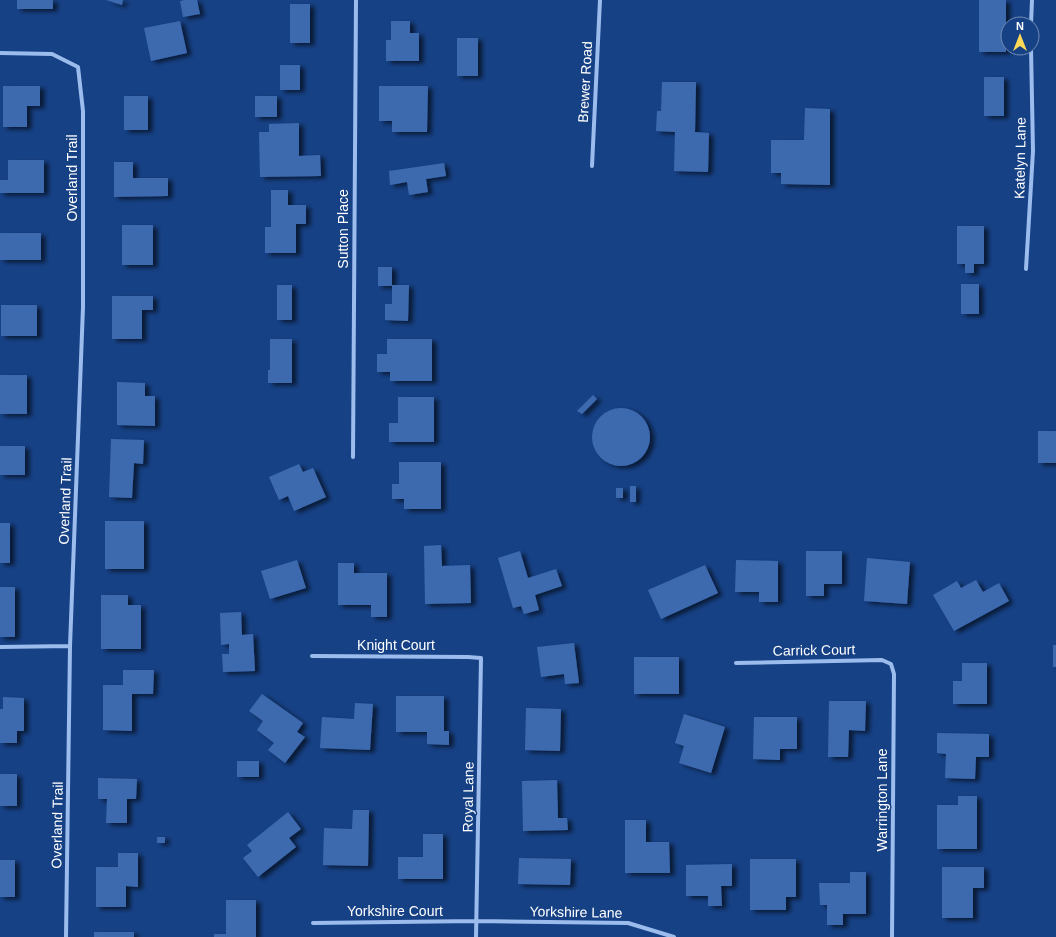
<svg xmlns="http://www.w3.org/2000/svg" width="1056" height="937" viewBox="0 0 1056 937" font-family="Helvetica,sans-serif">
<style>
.building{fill:#3e6aaf;filter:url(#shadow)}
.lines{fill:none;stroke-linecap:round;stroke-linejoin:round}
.street{stroke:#9bbced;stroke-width:4}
.labels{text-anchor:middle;stroke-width:3;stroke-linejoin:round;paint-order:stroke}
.street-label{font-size:14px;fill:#fff;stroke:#164185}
</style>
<defs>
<filter id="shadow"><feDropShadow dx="4.5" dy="2.5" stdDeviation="2" flood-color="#0009"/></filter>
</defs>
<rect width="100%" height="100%" fill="#164185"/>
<!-- building -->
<path class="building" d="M 17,0 L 53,0 L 53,9 L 17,9 Z
M 106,0 L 123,0 L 122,5 Z
M 185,0 L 197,0 L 200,14 L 183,17 L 180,1 Z
M 979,0 L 1006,0 L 1006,52 L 979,52 Z
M 290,4 L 310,4 L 310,43 L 290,43 Z
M 180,21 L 187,53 L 151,61 L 144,28 Z
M 391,21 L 410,21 L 410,33 L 419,33 L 419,61 L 386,61 L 386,40 L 391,40 Z
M 457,38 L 478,38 L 478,76 L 457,76 Z
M 280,65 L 300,65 L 300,90 L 280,90 Z
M 984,77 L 1004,77 L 1004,116 L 984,116 Z
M 662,82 L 696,82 L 695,132 L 709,133 L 708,172 L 674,171 L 675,132 L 656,131 L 657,111 L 661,111 Z
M 3,86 L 40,86 L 40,106 L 27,106 L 27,127 L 3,127 Z
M 379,86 L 428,86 L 427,132 L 392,132 L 392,121 L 379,121 Z
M 124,96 L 148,96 L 148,130 L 124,130 Z
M 255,96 L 277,96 L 277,117 L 255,117 Z
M 805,108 L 830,109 L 830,185 L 781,184 L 781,173 L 771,173 L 771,140 L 804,140 Z
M 299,123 L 299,156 L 320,155 L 321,176 L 260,177 L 259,132 L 269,132 L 269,124 Z
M 8,160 L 44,160 L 44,193 L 0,193 L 0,180 L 8,180 Z
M 114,162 L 133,162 L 133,178 L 168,178 L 168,196 L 114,197 Z
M 444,163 L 446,176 L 426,179 L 428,192 L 409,195 L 407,182 L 390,185 L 389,171 Z
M 271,190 L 288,190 L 288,205 L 306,205 L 306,224 L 296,224 L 296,253 L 265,253 L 265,227 L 271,227 Z
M 122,225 L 153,225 L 153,265 L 122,265 Z
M 957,226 L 984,226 L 984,264 L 974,264 L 974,273 L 965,273 L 965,264 L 957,264 Z
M 0,233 L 41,233 L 41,260 L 0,260 Z
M 378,267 L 392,267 L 392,285 L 409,285 L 408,321 L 385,320 L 385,304 L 392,304 L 392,286 L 378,286 Z
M 961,284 L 979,284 L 979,314 L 961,314 Z
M 277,285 L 292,285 L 292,320 L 277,320 Z
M 112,296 L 153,296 L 153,310 L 142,310 L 142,339 L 112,339 Z
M 1,305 L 37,305 L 37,336 L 1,336 Z
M 270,339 L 292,339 L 292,383 L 268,383 L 268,370 L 270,370 Z
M 387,339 L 432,339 L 432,381 L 390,381 L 390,372 L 377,372 L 377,354 L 387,354 Z
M 0,375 L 27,375 L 27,414 L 0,414 Z
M 117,382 L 145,383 L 145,396 L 155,396 L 155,426 L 117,425 Z
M 593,395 L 597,399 L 582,414 L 577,411 Z
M 398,397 L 434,397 L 434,442 L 389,442 L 389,423 L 398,423 Z
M592 437a29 29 0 1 1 58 0a29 29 0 1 1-58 0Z
M 1038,431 L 1056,431 L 1056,463 L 1038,463 Z
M 111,439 L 144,440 L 143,464 L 134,463 L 132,498 L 109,497 Z
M 0,446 L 25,446 L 25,475 L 0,475 Z
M 399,462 L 441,462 L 441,509 L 404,509 L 404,499 L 392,499 L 392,484 L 399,484 Z
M 299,464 L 303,472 L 313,468 L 326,497 L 294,511 L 288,496 L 279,500 L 269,477 Z
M 630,486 L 636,486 L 636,502 L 630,502 Z
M 616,488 L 623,488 L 623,498 L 616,498 Z
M 105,521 L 144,521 L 144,569 L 105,569 Z
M 0,523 L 10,523 L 10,563 L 0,563 Z
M 441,545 L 442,566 L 470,565 L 471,603 L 425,604 L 424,546 Z
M 520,551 L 528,578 L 556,569 L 562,586 L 535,595 L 539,610 L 524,614 L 521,606 L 513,608 L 498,558 Z
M 806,551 L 842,551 L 842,584 L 824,584 L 824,596 L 806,596 Z
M 867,558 L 910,562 L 907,604 L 864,601 Z
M 297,560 L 306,588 L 270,599 L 261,571 Z
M 736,560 L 778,561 L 778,602 L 759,602 L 759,592 L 735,592 Z
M 338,563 L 354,563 L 354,573 L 387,573 L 387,617 L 371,617 L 371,605 L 338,605 Z
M 705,565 L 718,593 L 661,619 L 648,590 Z
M 976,580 L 983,592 L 999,583 L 1009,601 L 954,631 L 933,595 L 957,581 L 961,588 Z
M 0,587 L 15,587 L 15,637 L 0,637 Z
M 101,595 L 128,595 L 128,605 L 141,605 L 141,649 L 101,649 Z
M 241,612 L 242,635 L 253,634 L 255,671 L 223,672 L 222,654 L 229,654 L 229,644 L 221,645 L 220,613 Z
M 574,643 L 579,683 L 565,684 L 564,674 L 541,677 L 537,647 Z
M 1053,645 L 1056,645 L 1056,667 L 1053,667 Z
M 634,657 L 679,657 L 679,694 L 634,694 Z
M 962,663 L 987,663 L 987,704 L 953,704 L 953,681 L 962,681 Z
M 123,670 L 154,670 L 153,694 L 132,694 L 132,731 L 103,730 L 103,685 L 123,685 Z
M 262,694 L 303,723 L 297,732 L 305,737 L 285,763 L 268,750 L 274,743 L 257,730 L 263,721 L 249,711 Z
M 396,696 L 444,696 L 444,731 L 449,731 L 449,745 L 427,744 L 427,732 L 396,732 Z
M 3,697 L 24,698 L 24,731 L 17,731 L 17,743 L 0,743 L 0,709 L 3,709 Z
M 829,701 L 866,701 L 865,731 L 849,730 L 848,757 L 828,757 Z
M 355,703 L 373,704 L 370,750 L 320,748 L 322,717 L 354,719 Z
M 526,708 L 561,709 L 560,751 L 525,750 Z
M 684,714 L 725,727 L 711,773 L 679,763 L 684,746 L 675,743 Z
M 754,717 L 797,717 L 797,749 L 780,749 L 780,760 L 753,759 Z
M 937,733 L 989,734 L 989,757 L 976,757 L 975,779 L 945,778 L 946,754 L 937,753 Z
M 237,761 L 259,761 L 259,777 L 237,777 Z
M 0,774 L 17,774 L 17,806 L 0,806 Z
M 98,778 L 137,779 L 136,799 L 127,799 L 127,823 L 106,823 L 107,799 L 98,799 Z
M 557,780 L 558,818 L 567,818 L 568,830 L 523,831 L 522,781 Z
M 958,796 L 977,796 L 977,849 L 937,849 L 937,805 L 958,805 Z
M 353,810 L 369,810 L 368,866 L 323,865 L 324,828 L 352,829 Z
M 288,812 L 301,829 L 289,838 L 296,847 L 258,877 L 243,858 L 252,851 L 247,845 Z
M 625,820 L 646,820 L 646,842 L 669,842 L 670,873 L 625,873 Z
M 423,834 L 443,834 L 443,879 L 398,879 L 398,857 L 423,857 Z
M 157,837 L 165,837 L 165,843 L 157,843 Z
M 118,853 L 138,853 L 138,887 L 126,886 L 126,907 L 96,907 L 96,867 L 118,867 Z
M 519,858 L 571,859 L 570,885 L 518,884 Z
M 750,859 L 796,859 L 796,897 L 786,897 L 786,910 L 750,910 Z
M 0,860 L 15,860 L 15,897 L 0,897 Z
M 732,864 L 732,886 L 721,886 L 722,906 L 708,906 L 708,896 L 686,896 L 686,865 Z
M 942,867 L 984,867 L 984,888 L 973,888 L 973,918 L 942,918 Z
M 850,872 L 866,872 L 866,914 L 843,914 L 843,925 L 827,925 L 827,905 L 820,905 L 819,883 L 850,883 Z
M 226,900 L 256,900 L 256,937 L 214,937 L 214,934 L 226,934 Z
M 94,932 L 134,932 L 134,937 L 94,937 Z"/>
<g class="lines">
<!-- street -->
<path class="street" d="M 1031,24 L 1032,0
M 0,53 L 52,54 L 78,67 L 83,111 L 83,307 L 70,646 L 66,937
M 592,166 L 600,0
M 1026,269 L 1033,151 L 1031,48
M 353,457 L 356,0
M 0,647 L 70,646
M 312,656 L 468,657 L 481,658 L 476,937
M 736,663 L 882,660 L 891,664 L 894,674 L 892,937
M 313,923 L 476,921 L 628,923 L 674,937"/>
</g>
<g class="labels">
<!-- street labels -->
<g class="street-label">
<text transform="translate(585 82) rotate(-87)" y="5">Brewer Road</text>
<text transform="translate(1020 158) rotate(-89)" y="5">Katelyn Lane</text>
<text transform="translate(72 178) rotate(-90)" y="5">Overland Trail</text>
<text transform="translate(343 229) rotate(-90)" y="5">Sutton Place</text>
<text transform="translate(65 501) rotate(-88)" y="5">Overland Trail</text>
<text x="396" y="650">Knight Court</text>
<text transform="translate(814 650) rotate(-1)" y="5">Carrick Court</text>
<text transform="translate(468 797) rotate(-89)" y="5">Royal Lane</text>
<text transform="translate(882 800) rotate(-90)" y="5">Warrington Lane</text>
<text transform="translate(57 825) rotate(-89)" y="5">Overland Trail</text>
<text x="395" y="916">Yorkshire Court</text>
<text transform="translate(576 912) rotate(1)" y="5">Yorkshire Lane</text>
</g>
</g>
<!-- north arrow -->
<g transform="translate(1020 36)"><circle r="19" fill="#164185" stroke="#738db6"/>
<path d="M0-3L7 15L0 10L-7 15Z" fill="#ffd857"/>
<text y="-6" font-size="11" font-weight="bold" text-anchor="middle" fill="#ffffff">N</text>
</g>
</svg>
